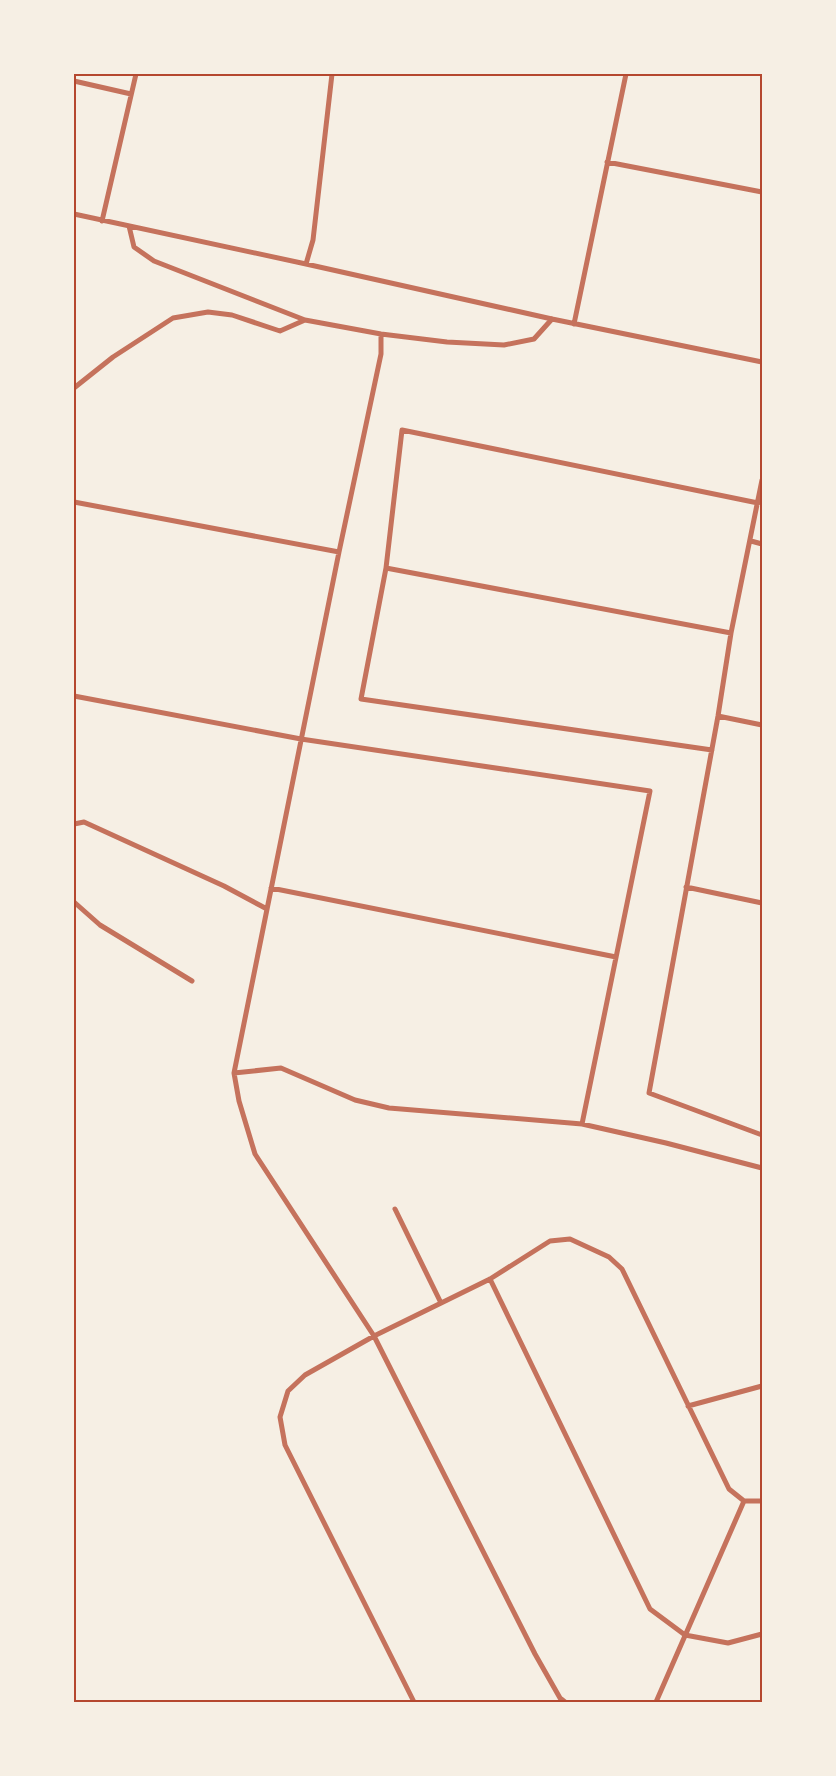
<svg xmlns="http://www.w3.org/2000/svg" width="836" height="1776" viewBox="0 0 836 1776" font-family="'Work Sans',sans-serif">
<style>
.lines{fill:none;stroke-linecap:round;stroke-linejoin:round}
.minor{stroke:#c5725c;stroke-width:5}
.neatline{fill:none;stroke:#b5482f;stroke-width:2}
</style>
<rect width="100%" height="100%" fill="#f6efe4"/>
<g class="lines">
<!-- minor -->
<path class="minor" d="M 74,81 L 131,94
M 607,162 L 762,192
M 74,214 L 306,264 L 552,319 L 762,362
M 102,221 L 136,74
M 129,226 L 134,247 L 154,261 L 305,320
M 306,264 L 313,240 L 332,74
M 574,324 L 626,74
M 381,334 L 381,354 L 339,552 L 234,1073 L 239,1101 L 255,1154 L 374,1336 L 535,1654 L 560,1698 L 565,1702
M 74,388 L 113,357 L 173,318 L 208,312 L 232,315 L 280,331 L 305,320 L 381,334 L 447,342 L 504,345 L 534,339 L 552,319
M 762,480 L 731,633 L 718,716 L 649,1093 L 762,1135
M 74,502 L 339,552
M 751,541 L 762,544
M 386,568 L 731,633
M 74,696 L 301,739 L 650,791 L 582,1124
M 718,716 L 762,725
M 712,750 L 361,699 L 386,568 L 402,430 L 758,503
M 74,824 L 84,822 L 224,886 L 267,909
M 686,887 L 762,903
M 271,888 L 616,957
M 74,902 L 100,925 L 192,981
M 234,1073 L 281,1068 L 355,1100 L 389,1108 L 582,1124 L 666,1143 L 762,1168
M 395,1209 L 441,1303
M 490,1279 L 650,1609 L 685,1635 L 728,1643 L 762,1634
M 688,1406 L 762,1386
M 414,1702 L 285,1445 L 280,1417 L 288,1391 L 305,1375 L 374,1336 L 490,1279 L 550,1241 L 570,1239 L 609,1257 L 622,1269 L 729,1489 L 744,1501 L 762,1501
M 656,1702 L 744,1501"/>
</g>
<!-- border -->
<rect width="836" height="1776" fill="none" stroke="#f6efe4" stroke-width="150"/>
<rect x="75" y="75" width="686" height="1626" class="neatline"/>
</svg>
